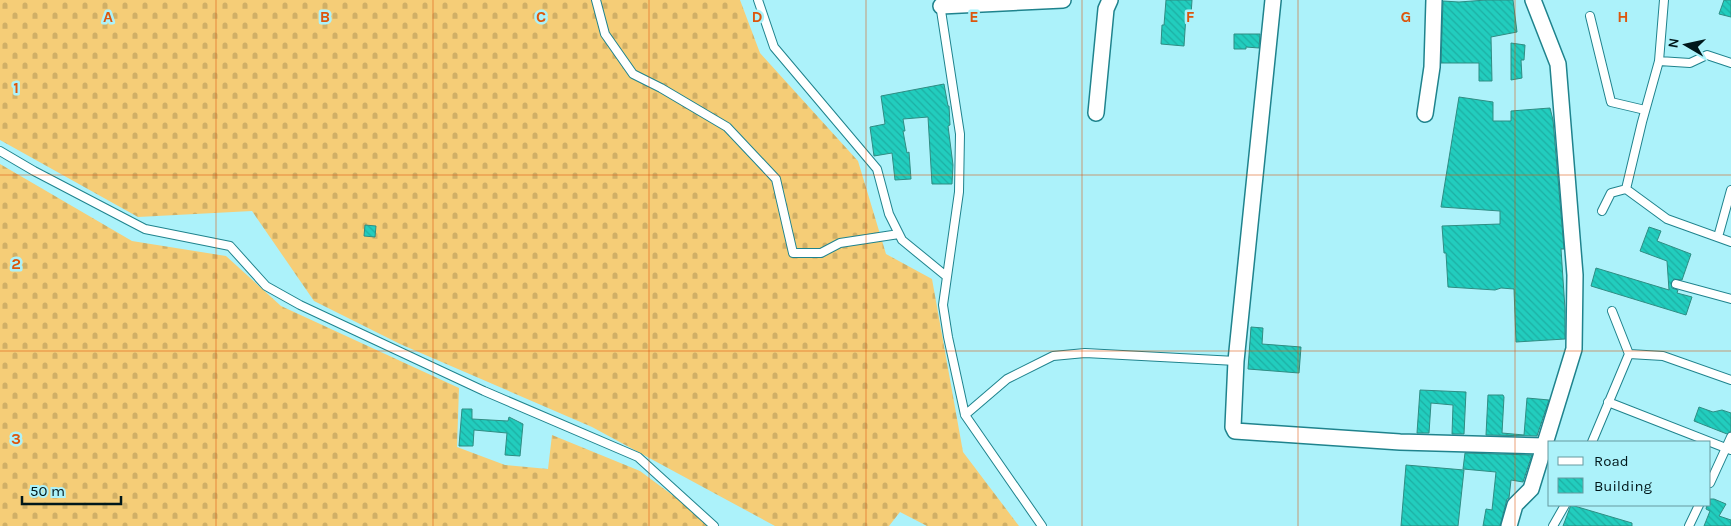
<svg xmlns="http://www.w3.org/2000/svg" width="1731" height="526" viewBox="0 0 1731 526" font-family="Karla,sans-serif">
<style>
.cemetery{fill:url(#cemetery-stones)}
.building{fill:url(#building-back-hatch);stroke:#2f8d83}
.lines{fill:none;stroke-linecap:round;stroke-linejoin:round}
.service-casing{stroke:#1f838d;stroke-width:10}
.minor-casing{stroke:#1f838d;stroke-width:18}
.service{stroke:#fff;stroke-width:8}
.minor{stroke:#fff;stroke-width:15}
.grid{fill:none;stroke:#dc560d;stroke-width:1;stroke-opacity:0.55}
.grid-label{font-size:16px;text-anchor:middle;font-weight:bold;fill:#dc560d;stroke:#acf2fa;stroke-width:5;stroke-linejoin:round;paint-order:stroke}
</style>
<defs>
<pattern id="cemetery-stones" width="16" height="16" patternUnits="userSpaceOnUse" patternTransform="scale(1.25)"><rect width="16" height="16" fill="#f5cd77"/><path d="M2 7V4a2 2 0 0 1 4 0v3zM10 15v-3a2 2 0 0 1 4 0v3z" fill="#d0af66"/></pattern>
<pattern id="building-back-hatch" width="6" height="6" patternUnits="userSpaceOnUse" patternTransform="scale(1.25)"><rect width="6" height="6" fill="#22cdbe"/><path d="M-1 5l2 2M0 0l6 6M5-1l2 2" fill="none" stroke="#1dafa3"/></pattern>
</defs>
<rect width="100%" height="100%" fill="#acf2fa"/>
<!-- cemetery -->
<path class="cemetery" d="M 0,0 L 740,0 L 760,53 L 858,161 L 886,254 L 932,279 L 963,452 L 1019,526 L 927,526 L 900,512 L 889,526 L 775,526 L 592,427 L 400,344 L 314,301 L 252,211 L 138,217 L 0,140 Z
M 0,164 L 132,241 L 226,256 L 281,306 L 459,388 L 457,447 L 505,465 L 548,469 L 552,435 L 640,471 L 714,526 L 0,526 Z"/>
<!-- building -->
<path class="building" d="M 1166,0 L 1192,0 L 1191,15 L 1186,15 L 1184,46 L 1161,44 L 1162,25 L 1164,25 Z
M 1486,0 L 1513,0 L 1517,32 L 1491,37 L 1492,81 L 1479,81 L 1479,63 L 1441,63 L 1443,1 L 1459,2 Z
M 1724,0 L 1731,0 L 1731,17 L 1719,14 Z
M 1234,34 L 1260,34 L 1259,48 L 1246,47 L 1246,49 L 1234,49 Z
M 1511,43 L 1525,45 L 1524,60 L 1521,60 L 1522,78 L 1511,80 Z
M 944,84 L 948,106 L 949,106 L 950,125 L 948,126 L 953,165 L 952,184 L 932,184 L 928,117 L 903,119 L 905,131 L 903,131 L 907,153 L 909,152 L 911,179 L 895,180 L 892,153 L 874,156 L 870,127 L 885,124 L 881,96 Z
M 1459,97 L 1493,102 L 1493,121 L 1511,121 L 1511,111 L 1550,108 L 1553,120 L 1564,249 L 1561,249 L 1565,309 L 1565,339 L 1516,342 L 1514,289 L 1501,288 L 1495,290 L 1448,287 L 1446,253 L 1444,253 L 1442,226 L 1500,224 L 1500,211 L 1441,207 Z
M 365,225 L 376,226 L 375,237 L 364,236 Z
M 1649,227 L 1661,231 L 1657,241 L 1691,254 L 1682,280 L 1674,279 L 1671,283 L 1672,288 L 1678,290 L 1677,293 L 1692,297 L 1686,315 L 1591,286 L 1596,268 L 1669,290 L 1667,261 L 1640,251 Z
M 1251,327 L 1263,328 L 1262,344 L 1301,347 L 1299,373 L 1248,369 Z
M 1420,390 L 1466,392 L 1464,434 L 1452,434 L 1453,405 L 1431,403 L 1429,433 L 1417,433 Z
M 1488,395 L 1503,395 L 1504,397 L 1502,433 L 1524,435 L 1527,398 L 1549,400 L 1537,436 L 1486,435 Z
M 1699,407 L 1713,412 L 1722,410 L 1731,413 L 1731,431 L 1727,434 L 1694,421 Z
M 462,409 L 472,409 L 472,419 L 508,421 L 509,417 L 523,424 L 520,456 L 505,455 L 507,433 L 474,430 L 473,446 L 459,446 Z
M 1465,453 L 1532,455 L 1523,482 L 1511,480 L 1509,498 L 1507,499 L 1500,526 L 1483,526 L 1486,509 L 1492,510 L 1496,472 L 1463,469 Z
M 1406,465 L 1464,470 L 1458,526 L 1401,526 Z
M 1710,499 L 1714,499 L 1726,504 L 1719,516 L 1731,520 L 1731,526 L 1704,526 L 1710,511 L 1706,509 L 1707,505 L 1710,505 Z
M 1571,505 L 1632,523 L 1632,526 L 1563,526 Z"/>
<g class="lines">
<defs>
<path id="service" d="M 596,0 L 605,34 L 633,74 L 661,88 L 727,127 L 776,179 L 793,253 L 821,253 L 840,243 L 899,234
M 758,0 L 774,47 L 877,169 L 889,214 L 902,240 L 946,276
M 940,4 L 960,134 L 959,192 L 943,305 L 948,337 L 965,415 L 1042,526
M 1590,16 L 1611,102 L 1645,110
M 1659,61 L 1690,63 L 1707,55 L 1731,63
M 0,151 L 34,171 L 145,229 L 230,246 L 266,286 L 300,305 L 484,391 L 638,457 L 714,526
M 1626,189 L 1667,219 L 1731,242
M 1602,211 L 1611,193 L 1626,189 L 1642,122 L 1659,61 L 1664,0
M 1718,237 L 1731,190
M 1676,284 L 1731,299
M 1629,354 L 1663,356 L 1731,380
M 1608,402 L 1731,450
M 965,415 L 1007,379 L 1053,356 L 1085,353 L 1236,361
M 1592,442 L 1629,354 L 1612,311
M 1710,483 L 1731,437
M 1553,526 L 1565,505
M 1689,526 L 1699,505"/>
<path id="minor" d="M 1273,0 L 1236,361 L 1233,427 L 1235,431 L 1400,442 L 1545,446
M 941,6 L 1063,0
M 1096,113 L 1106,9 L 1110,0
M 1425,114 L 1432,67 L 1434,0
M 1509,526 L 1515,505 L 1531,489 L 1574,349 L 1575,275 L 1558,64 L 1533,0"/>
</defs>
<!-- service casing -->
<use href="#service" class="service-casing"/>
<!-- minor casing -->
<use href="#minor" class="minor-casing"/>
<!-- service -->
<use href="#service" class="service"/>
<!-- minor -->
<use href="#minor" class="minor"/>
</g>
<!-- grid -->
<path class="grid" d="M 216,0 L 216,526M 433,0 L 433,526M 649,0 L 649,526M 866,0 L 866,526M 1082,0 L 1082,526M 1298,0 L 1298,526M 1515,0 L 1515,526M 0,175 L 1731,175M 0,351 L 1731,351"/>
<g class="grid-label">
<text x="108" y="22">A</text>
<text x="325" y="22">B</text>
<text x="541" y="22">C</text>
<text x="757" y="22">D</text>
<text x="974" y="22">E</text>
<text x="1190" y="22">F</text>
<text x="1406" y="22">G</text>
<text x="1623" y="22">H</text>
<text x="16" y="93">1</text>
<text x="16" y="269">2</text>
<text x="16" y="444">3</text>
</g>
<!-- legend -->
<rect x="1548" y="441" width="162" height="65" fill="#acf2fa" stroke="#679aa0"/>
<rect x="1558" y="457" width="25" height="8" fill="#ffffff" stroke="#679aa0"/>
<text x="1594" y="466" font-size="15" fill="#00171a">Road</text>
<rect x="1558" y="478" width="25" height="15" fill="url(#building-back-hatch)" stroke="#679aa0"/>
<text x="1594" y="491" font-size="15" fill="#00171a">Building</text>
<!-- north arrow -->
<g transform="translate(1686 45) rotate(279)" stroke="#acf2fa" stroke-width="4" paint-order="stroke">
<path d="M0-4L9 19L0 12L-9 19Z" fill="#00171a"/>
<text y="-8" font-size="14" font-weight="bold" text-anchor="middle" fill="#00171a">N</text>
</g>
<!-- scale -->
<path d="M22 496v8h99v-8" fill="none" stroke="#00171a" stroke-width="2.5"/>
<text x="30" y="496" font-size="15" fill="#00171a" stroke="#acf2fa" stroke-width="4" paint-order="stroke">50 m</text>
</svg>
